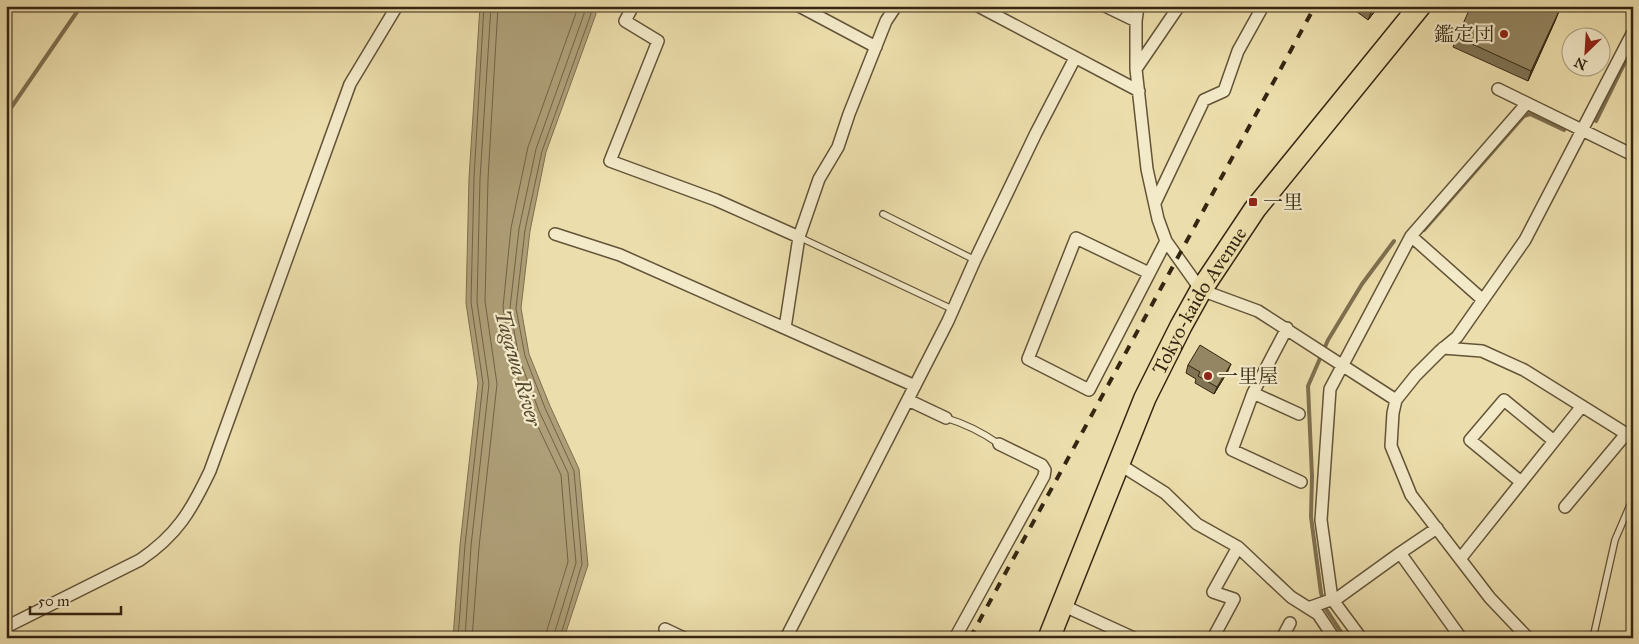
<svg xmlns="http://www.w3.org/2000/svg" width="1639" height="644" viewBox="0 0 1639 644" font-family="'IM FELL Great Primer','Noto Serif JP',serif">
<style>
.water{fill:#ae9f78;stroke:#7e6f4f}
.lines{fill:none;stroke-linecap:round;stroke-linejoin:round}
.shore{stroke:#726245;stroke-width:1}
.stream{stroke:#7e6f4f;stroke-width:4}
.lane-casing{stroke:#635438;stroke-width:8}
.street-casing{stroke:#635438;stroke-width:14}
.highway-casing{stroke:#352612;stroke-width:24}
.lane{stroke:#f3eac9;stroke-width:5.5}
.street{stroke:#f3eac9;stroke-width:11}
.highway{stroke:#ecdeac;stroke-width:21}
.rail{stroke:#352612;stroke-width:4;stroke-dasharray:9 9;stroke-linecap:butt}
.wall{fill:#7f7354;stroke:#352612}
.shaded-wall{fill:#685e45;stroke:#352612}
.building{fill:#948662;stroke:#352612}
.poi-dot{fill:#8f2418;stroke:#f3eac9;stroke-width:2}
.labels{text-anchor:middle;stroke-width:4.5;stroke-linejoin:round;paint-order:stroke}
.poi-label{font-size:20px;fill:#352612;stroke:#f3eac9;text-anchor:start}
.street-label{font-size:20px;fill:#352612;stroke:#f3eac9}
.water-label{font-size:21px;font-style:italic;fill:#594a31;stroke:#f3eac9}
</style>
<rect width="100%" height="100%" fill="#ecdeac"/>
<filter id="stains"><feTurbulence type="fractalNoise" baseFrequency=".004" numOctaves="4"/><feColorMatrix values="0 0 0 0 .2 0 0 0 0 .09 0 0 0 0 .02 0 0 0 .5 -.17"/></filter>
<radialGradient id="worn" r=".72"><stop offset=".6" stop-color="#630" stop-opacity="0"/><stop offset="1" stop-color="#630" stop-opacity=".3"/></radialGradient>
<!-- water -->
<path class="water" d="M 480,6 L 595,6 L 596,14 L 546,152 L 530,231 L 521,308 L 529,354 L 550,406 L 579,469 L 588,565 L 564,638 L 453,638 L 460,545 L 478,383 L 466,303 L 469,178 Z"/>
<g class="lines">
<!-- shore -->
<path class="shore" d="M 458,638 L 465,545 L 483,383 L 471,302 L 474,178 L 484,6
M 465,638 L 471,546 L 489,384 L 477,302 L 480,179 L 491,6
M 472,638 L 479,547 L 497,384 L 485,301 L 488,179 L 498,6
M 546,638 L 547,630 L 568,562 L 561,475 L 532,414 L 511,360 L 503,307 L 511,228 L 528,147 L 576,13 L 576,6
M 553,638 L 576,563 L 568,473 L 539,411 L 519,358 L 510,308 L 519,229 L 536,149 L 584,14 L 584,6
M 560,638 L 582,564 L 574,471 L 545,408 L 525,356 L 516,308 L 525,230 L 542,151 L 591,14 L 590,6"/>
<!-- stream -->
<path class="stream" d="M 6,115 L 81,6
M 1596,121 L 1628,56
M 1424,230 L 1524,116 L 1530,114 L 1564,130
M 1345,638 L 1326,609 L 1321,593 L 1311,517 L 1312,476 L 1308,386 L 1328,340 L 1362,284 L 1394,241"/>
<defs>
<path id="lane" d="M 883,214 L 975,260
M 799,237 L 952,309
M 946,418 C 966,424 982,432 999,444
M 1593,638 L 1615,540 L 1633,498"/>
<path id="street" d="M 633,6 L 625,21 L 658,41 L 610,161 L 716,200 L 799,237 L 785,328
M 799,6 L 876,47
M 978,6 L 1139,91
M 1105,6 L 1136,21
M 1138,6 L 1136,21 L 1136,69 L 1147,169 L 1158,219 L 1166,241 L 1201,290 L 1258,311 L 1396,400 L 1393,413 L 1391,446 L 1411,495 L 1490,598 L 1528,638
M 1136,69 L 1179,6
M 1498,89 L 1633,155
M 1155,203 L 1204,100 L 1224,91 L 1238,51 L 1263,6
M 555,234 L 620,255 L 915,386
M 1411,236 L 1527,103
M 799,237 L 819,179 L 838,147 L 849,114 L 886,21 L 896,6
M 1149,273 L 1076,238 L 1028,359 L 1089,390 L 1166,241
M 1287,328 L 1253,393 L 1232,450 L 1301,482
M 1443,348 L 1482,351 L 1524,370 L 1633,438
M 1253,393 L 1299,414
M 908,400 L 946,418
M 1396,400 L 1416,375 L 1440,351 L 1457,337 L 1525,240 L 1633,32
M 1119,464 L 1165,493 L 1197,524 L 1238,547 L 1291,597 L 1318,614 L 1334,638
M 1521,482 L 1470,440 L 1504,400 L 1554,441
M 1565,507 L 1626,434
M 1400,553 L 1437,528
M 1460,559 L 1582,406
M 1062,605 L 1134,638
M 1308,608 L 1339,597 L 1400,553 L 1461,638
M 6,627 L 140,560 C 177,535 191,511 210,471 L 350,84 L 397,6
M 665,629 L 684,638
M 786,638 L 948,321 L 975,260 L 1036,133 L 1075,58
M 955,638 L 1044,476 L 1045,470 L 1042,465 L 999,444
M 1213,638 L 1234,599 L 1213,592 L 1238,547
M 1282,638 L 1290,623
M 1361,638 L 1332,599 L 1321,520 L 1330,389 L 1411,236 L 1483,300"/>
<g id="highway">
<path id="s1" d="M 1049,638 L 1145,398 L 1181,326 L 1201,290 L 1255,209 L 1420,6"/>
</g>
</defs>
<!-- lane casing -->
<use href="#lane" class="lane-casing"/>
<!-- street casing -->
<use href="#street" class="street-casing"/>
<!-- highway casing -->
<use href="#highway" class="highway-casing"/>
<!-- lane -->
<use href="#lane" class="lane"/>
<!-- street -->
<use href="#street" class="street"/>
<!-- highway -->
<use href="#highway" class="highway"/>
<!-- rail -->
<path class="rail" d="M 970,638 L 1315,6"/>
</g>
<!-- wall -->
<path class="wall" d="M 1349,6 L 1379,6 L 1368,20 Z
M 1559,11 L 1555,21 L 1528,81 L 1453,47 L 1457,37 Z
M 1188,365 L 1228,371 L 1214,394 L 1195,383 L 1196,379 L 1186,373 Z"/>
<!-- shaded-wall -->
<path class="shaded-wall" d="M 1375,6 L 1379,6 L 1368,20 L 1372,10 Z
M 1559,11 L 1555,21 L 1528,81 L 1531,71 Z
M 1231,364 L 1228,371 L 1214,394 L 1217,387 Z"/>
<!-- building -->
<path class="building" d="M 1366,6 L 1375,6 L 1372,10 Z
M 1471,6 L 1548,6 L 1559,11 L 1531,71 L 1457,37 Z
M 1200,345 L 1231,364 L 1217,387 L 1198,376 L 1200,372 L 1188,365 Z"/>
<!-- markers -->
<g class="poi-dot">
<circle cx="1504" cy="34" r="5"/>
<rect x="1248" y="197" width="10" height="10" rx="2.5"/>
<circle cx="1208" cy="376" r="5"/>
</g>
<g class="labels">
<!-- poi labels -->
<g class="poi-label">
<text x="1494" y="41" text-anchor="end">鑑定団</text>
<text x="1263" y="209">一里</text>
<text x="1218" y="383">一里屋</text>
</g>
<!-- street labels -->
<g class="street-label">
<text dy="7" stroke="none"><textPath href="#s1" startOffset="370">Tokyo-kaido Avenue</textPath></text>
</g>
<!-- water labels -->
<g class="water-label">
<text transform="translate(518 368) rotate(74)" y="7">Tagawa River</text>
</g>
</g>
<!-- margin -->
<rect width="1639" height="644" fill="none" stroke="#ecdeac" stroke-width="25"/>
<rect x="8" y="8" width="1624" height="629" fill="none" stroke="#352612" stroke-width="2.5"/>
<rect x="12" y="12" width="1614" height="619" fill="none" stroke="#352612"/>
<!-- north arrow -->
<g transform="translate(1586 52) rotate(205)"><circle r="24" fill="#f3eac9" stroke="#a79c80"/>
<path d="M0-4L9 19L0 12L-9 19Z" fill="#8f2418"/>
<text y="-8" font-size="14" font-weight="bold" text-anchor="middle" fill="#352612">N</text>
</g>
<!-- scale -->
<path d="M30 606v8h91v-8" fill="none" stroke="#352612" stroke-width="2.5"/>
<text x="38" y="606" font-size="15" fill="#352612" stroke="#f3eac9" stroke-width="4" paint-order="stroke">50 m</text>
<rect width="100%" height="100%" filter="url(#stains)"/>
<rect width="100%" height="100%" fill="url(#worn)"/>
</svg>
